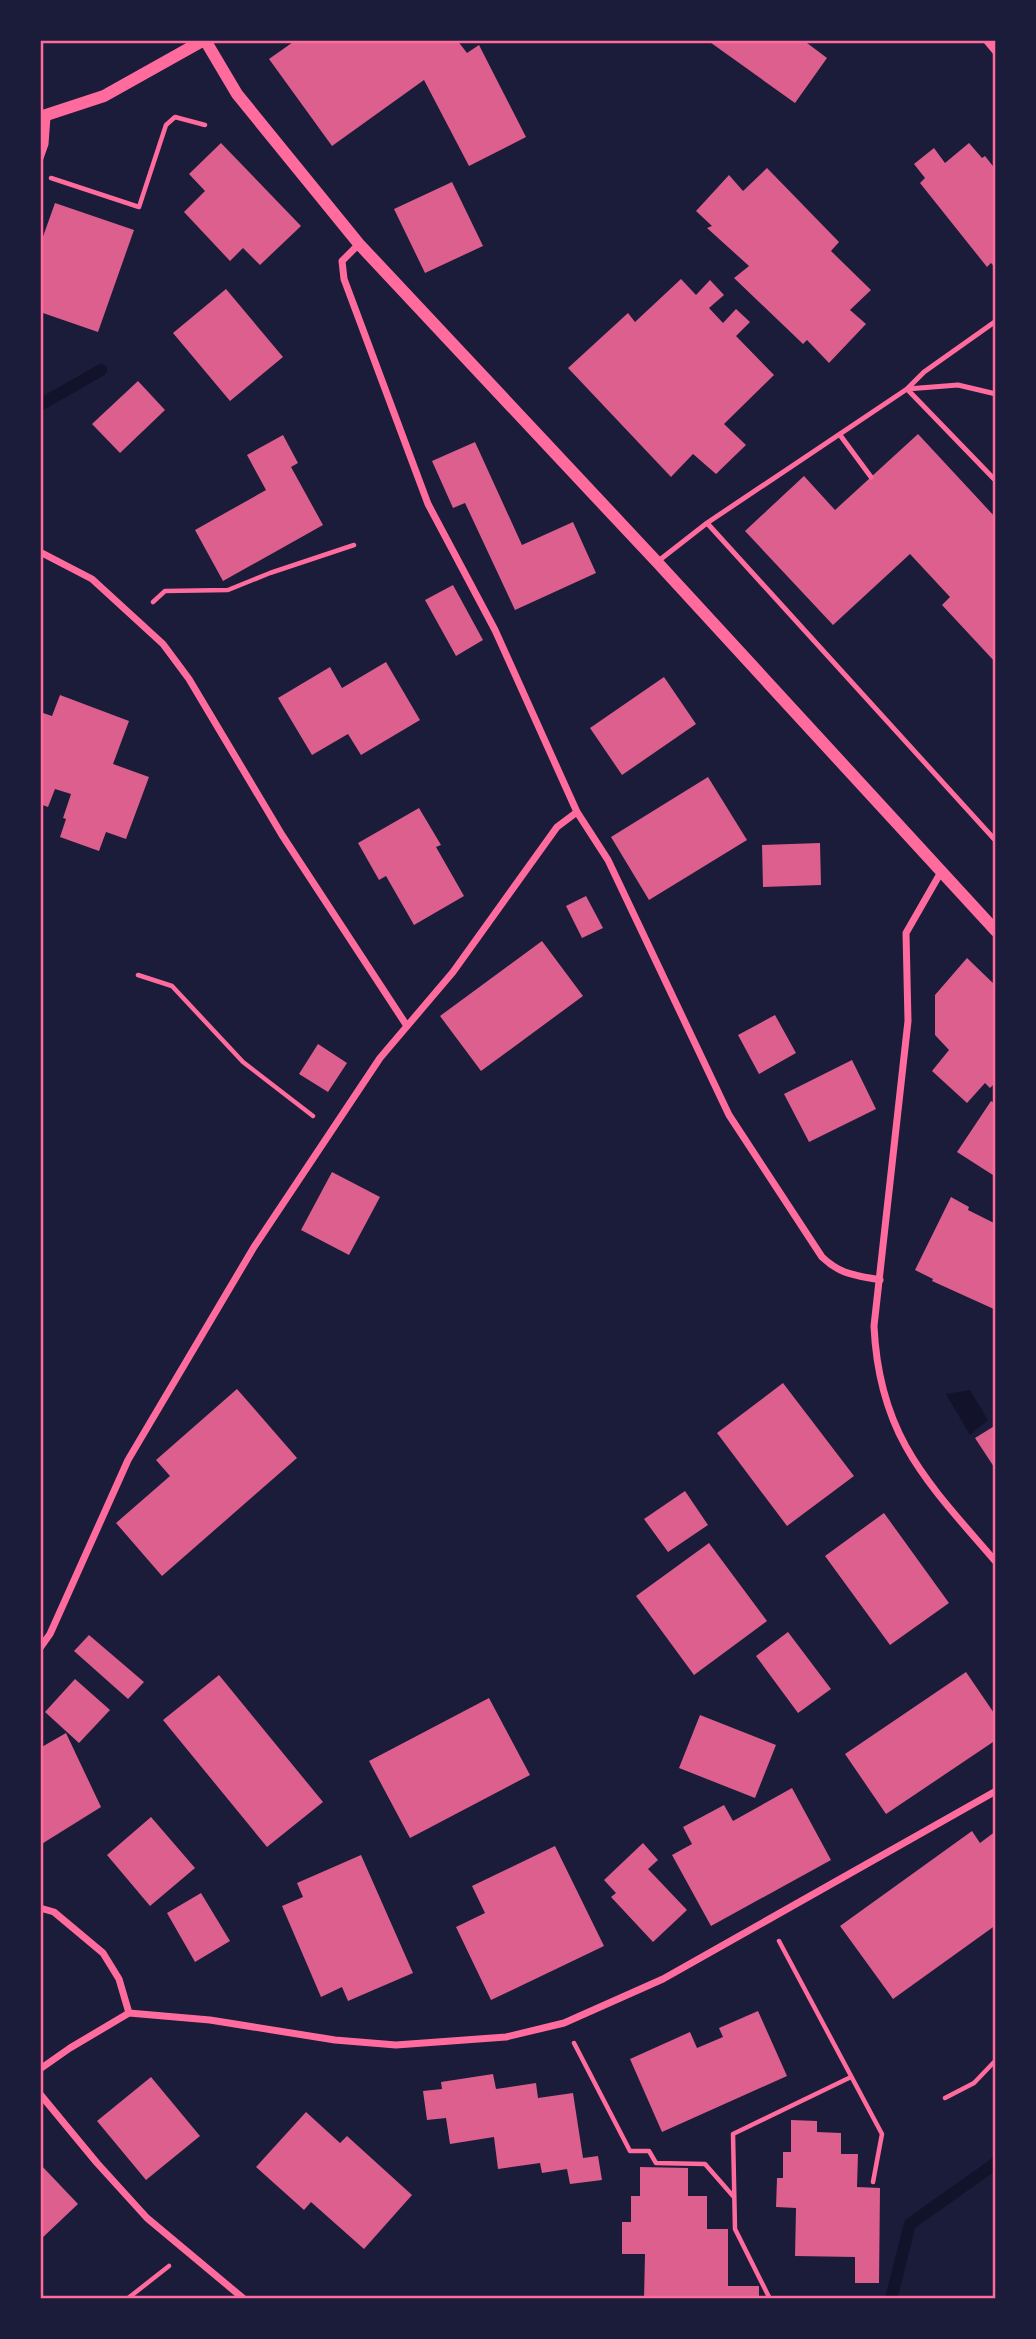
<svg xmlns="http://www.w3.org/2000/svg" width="1036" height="2339" viewBox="0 0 1036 2339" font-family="'Public Sans',sans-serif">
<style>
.water{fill:#12122b}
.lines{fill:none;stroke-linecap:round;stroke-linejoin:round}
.stream{stroke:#12122b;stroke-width:12}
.building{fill:#dd5f8e}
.path{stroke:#ff6b9d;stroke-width:4.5}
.service{stroke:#ff6b9d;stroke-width:5}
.minor{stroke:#ff6b9d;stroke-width:7}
.tertiary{stroke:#ff6b9d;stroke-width:12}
.neatline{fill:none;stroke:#ff6b9d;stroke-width:2.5}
</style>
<rect width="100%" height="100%" fill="#1b1b3a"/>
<!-- water -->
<path class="water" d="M 970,1390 L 988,1420 L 970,1435 L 946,1394 Z"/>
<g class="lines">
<!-- stream -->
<path class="stream" d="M 40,405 L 101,370
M 891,2299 L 910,2224 L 996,2163"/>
</g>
<!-- building -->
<path class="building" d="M 296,40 L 457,40 L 467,53 L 479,45 L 526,137 L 469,166 L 424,80 L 332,146 L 269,59 Z
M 707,40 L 803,40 L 827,58 L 795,103 Z
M 221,143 L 301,226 L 260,265 L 243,248 L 230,261 L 184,212 L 205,191 L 189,174 Z
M 969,143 L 982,158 L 985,156 L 996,170 L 996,268 L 991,263 L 987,267 L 920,183 L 925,178 L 914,164 L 934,148 L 945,163 Z
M 767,168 L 839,242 L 831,251 L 871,290 L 850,310 L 866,324 L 829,363 L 807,340 L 803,344 L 734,278 L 749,266 L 707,228 L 712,226 L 696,211 L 729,175 L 743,191 Z
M 452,182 L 483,246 L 425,273 L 394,209 Z
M 55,203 L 134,230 L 98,332 L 40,312 L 40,245 Z
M 681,279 L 696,295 L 710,280 L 724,295 L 709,308 L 723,323 L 736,309 L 750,322 L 736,336 L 774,375 L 724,424 L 746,445 L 716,474 L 693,454 L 671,477 L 568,368 L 628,313 L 635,322 Z
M 226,289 L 283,357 L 230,401 L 173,333 Z
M 138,381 L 165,410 L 120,453 L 92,424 Z
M 918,434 L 996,518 L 996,663 L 942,605 L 950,597 L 910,554 L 833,625 L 745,531 L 804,476 L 835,510 Z
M 283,435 L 298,463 L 291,467 L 323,525 L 223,581 L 195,530 L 266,490 L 247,455 Z
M 475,442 L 522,545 L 573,522 L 596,573 L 515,610 L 465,503 L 453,508 L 432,461 Z
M 453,585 L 483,640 L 456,656 L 425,600 Z
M 386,662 L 420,720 L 361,755 L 348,734 L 312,755 L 278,698 L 330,667 L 342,688 Z
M 664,677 L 696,724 L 622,775 L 590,728 Z
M 60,695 L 129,721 L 113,764 L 149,777 L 126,839 L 106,832 L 99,851 L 60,837 L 66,819 L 63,818 L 71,794 L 55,789 L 48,807 L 40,804 L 40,712 L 52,716 Z
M 708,777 L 747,840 L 649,900 L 611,837 Z
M 419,808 L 441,845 L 436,847 L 464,896 L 414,925 L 386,876 L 379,880 L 358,843 Z
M 820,843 L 821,885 L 763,887 L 762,845 Z
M 586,896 L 603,928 L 582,938 L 566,906 Z
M 542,941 L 583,996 L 481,1071 L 440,1016 Z
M 967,958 L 996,986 L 996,1082 L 990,1088 L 985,1083 L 967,1103 L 932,1071 L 949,1050 L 935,1035 L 935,995 Z
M 775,1015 L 796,1053 L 759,1074 L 738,1035 Z
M 318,1044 L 347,1063 L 328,1092 L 299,1074 Z
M 852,1060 L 876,1109 L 809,1142 L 784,1094 Z
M 991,1101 L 996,1104 L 996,1177 L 957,1152 Z
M 332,1172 L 380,1197 L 349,1255 L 301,1230 Z
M 951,1197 L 969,1207 L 968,1210 L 996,1224 L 996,1310 L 932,1281 L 933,1279 L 915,1270 Z
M 783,1383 L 854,1476 L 787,1526 L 717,1433 Z
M 237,1389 L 297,1458 L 162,1576 L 116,1523 L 170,1476 L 156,1460 Z
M 996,1425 L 996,1470 L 975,1438 Z
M 685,1491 L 708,1525 L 668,1552 L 644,1519 Z
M 884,1513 L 949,1603 L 890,1645 L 825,1556 Z
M 709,1543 L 767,1621 L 694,1675 L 636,1596 Z
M 788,1632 L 831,1689 L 798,1713 L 756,1656 Z
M 89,1635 L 144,1682 L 128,1699 L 74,1651 Z
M 966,1672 L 996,1716 L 996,1740 L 886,1814 L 845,1754 Z
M 219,1675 L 323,1802 L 267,1847 L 163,1720 Z
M 75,1679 L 110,1710 L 79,1743 L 45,1712 Z
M 489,1698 L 530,1775 L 410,1838 L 369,1761 Z
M 700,1715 L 776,1745 L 755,1798 L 679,1768 Z
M 66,1733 L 101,1807 L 40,1845 L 40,1748 Z
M 792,1788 L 831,1860 L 711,1926 L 672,1855 L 692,1844 L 683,1827 L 724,1805 L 733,1821 Z
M 151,1817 L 195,1868 L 150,1906 L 107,1855 Z
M 972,1831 L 980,1843 L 996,1831 L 996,1925 L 893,1999 L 840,1926 Z
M 643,1843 L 658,1860 L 648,1869 L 687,1910 L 653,1942 L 611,1897 L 616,1893 L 604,1880 Z
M 555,1846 L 604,1946 L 491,2000 L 456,1927 L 485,1913 L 472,1886 Z
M 361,1855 L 413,1973 L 348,2001 L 342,1987 L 321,1997 L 282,1906 L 303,1897 L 297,1883 Z
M 201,1893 L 230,1941 L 195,1962 L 167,1913 Z
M 758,2011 L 787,2076 L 662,2132 L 630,2059 L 690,2032 L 697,2048 L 723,2037 L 719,2028 Z
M 493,2074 L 496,2089 L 536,2083 L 538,2098 L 573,2093 L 583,2158 L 598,2156 L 602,2180 L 570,2184 L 567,2169 L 542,2173 L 540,2163 L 498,2169 L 494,2137 L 450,2144 L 446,2118 L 427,2120 L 423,2091 L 442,2089 L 441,2082 Z
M 151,2077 L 200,2136 L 146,2180 L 97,2121 Z
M 306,2112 L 340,2143 L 347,2136 L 412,2195 L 364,2249 L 311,2202 L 304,2210 L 256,2167 Z
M 791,2120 L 817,2121 L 817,2132 L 841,2133 L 841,2154 L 858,2154 L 857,2187 L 880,2188 L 879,2283 L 855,2283 L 855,2257 L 795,2256 L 796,2208 L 776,2207 L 777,2178 L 783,2178 L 783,2152 L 791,2152 Z
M 40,2164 L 78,2204 L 40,2240 Z
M 640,2167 L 688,2168 L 688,2196 L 707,2196 L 707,2229 L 728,2229 L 728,2286 L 759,2286 L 759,2299 L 644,2299 L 645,2254 L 622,2254 L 622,2222 L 631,2222 L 631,2196 L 640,2196 Z"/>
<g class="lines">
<!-- path -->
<path class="path" d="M 51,178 L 139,207 L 166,125 L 175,117 L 205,125
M 153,602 L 165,591 L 228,590 L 270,573 L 354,545
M 138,975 L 172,986 L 243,1062 L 313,1116
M 779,1941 L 882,2134 L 873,2182
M 574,2043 L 630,2151 L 649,2151 L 656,2163 L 705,2164 L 733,2196
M 945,2098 L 974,2083 L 996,2060
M 127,2299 L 169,2266
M 770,2299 L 735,2229 L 733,2134 L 851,2077"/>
<!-- service -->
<path class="service" d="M 907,389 L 996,481
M 907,389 L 958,385 L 996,394
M 840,435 L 871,477
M 707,523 L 996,841
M 657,562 L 707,523 L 907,389 L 924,372 L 996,321"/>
<!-- minor -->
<path class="minor" d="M 986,40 L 996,52
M 40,158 L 45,144 L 47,117
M 359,244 L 342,261 L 344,279 L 428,504 L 495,630 L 577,812 L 608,860 L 729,1115 L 822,1257 C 841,1275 855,1275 880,1280
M 40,552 L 92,579 L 163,644 L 189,679 L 282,835 L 407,1026
M 941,872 L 906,933 L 908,1021 L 874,1326 C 879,1437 928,1483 996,1562
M 40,1648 L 50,1634 L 128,1460 L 254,1247 L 380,1058 L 453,972 L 557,827 L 577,812
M 40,1908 L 54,1912 L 103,1953 L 119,1979 L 129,2013
M 40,2069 L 70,2048 L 129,2013 L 210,2020 L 335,2040 L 396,2045 L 506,2037 L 564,2023 L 663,1979 L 996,1791
M 40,2094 L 97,2163 L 147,2218 L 244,2299"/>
<!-- tertiary -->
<path class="tertiary" d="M 205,40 L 237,94 L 359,244 L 657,562 L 996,931
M 40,117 L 104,96 L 204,40"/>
</g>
<!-- border -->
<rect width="1036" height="2339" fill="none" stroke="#1b1b3a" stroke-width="84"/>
<rect x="42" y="42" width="952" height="2255" class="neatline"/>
</svg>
